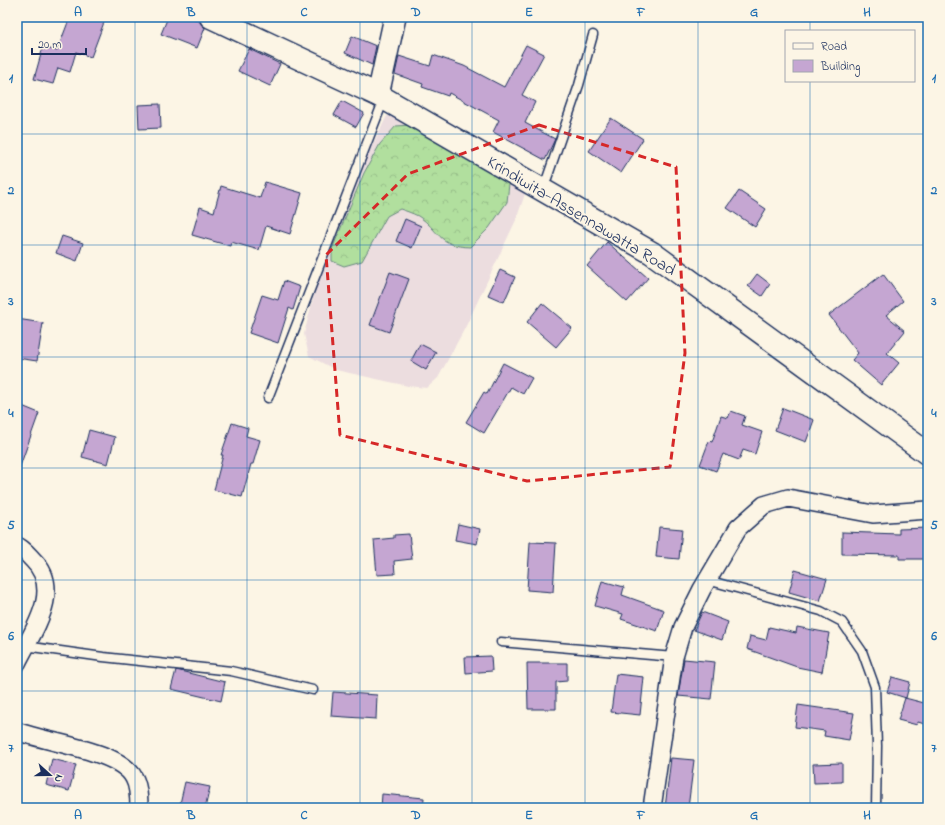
<svg xmlns="http://www.w3.org/2000/svg" width="945" height="825" viewBox="0 0 945 825" font-family="'Indie Flower',sans-serif">
<style>
.built{fill:#ecdddf}
.forest{fill:url(#forest-crowns);stroke:#66877e}
.building{fill:#c5a6d2;stroke:#1b2f5e}
.lines{fill:none;stroke-linecap:round;stroke-linejoin:round}
.service-casing{stroke:#1b2f5e;stroke-width:11}
.minor-casing{stroke:#1b2f5e;stroke-width:20}
.tertiary-casing{stroke:#1b2f5e;stroke-width:24}
.primary-casing{stroke:#1b2f5e;stroke-width:25}
.service{stroke:#fcf5e5;stroke-width:8}
.minor{stroke:#fcf5e5;stroke-width:17}
.tertiary{stroke:#fcf5e5;stroke-width:21}
.primary{stroke:#fcf5e5;stroke-width:22}
.marked{fill:none;stroke:#d62828;stroke-width:3;stroke-dasharray:8 5;stroke-linejoin:round}
.grid{fill:none;stroke:#1f6fb2;stroke-width:1;stroke-opacity:0.55}
.labels{text-anchor:middle;stroke-width:4;stroke-linejoin:round;paint-order:stroke}
.street-label{font-size:17px;fill:#1b2f5e;stroke:#fcf5e5}
.neatline{fill:none;stroke:#1f6fb2;stroke-width:1.5}
.grid-label{font-size:13px;text-anchor:middle;font-weight:bold;fill:#1f6fb2}
</style>
<defs>
<pattern id="forest-crowns" width="20" height="18" patternUnits="userSpaceOnUse"><rect width="20" height="18" fill="#b1df9e"/><path d="M2 6a3 3 0 1 1 6 0M12 15a3 3 0 1 1 6 0" fill="none" stroke="#98c08a"/></pattern>
</defs>
<rect width="100%" height="100%" fill="#fcf5e5"/>
<filter id="ink" filterUnits="userSpaceOnUse"><feTurbulence type="fractalNoise" baseFrequency=".025" numOctaves="2"/><feDisplacementMap in="SourceGraphic" scale="8" xChannelSelector="R" yChannelSelector="G"/><feConvolveMatrix kernelMatrix="1 2 1 2 8 2 1 2 1" color-interpolation-filters="sRGB"/></filter>
<g filter="url(#ink)">
<!-- built -->
<path class="built" d="M 387,116 L 406,116 L 517,180 L 525,194 L 516,220 L 466,326 L 438,378 L 427,388 L 408,386 L 336,370 L 309,356 L 304,334 L 316,287 L 328,252 L 370,150 Z"/>
<!-- forest -->
<path class="forest" d="M 410,125 L 505,180 L 509,184 L 507,202 L 489,228 L 470,247 C 437,246 440,230 418,216 C 412,213 406,211 400,209 L 387,216 L 362,261 L 344,266 L 332,261 L 332,249 L 364,173 L 380,144 L 396,126 Z"/>
<!-- building -->
<path class="building" d="M 70,17 L 106,17 L 91,57 L 76,52 L 70,72 L 58,68 L 53,84 L 34,79 L 43,47 L 57,51 Z
M 168,17 L 190,17 L 199,21 L 205,28 L 197,48 L 161,34 Z
M 352,36 L 376,46 L 372,65 L 345,53 Z
M 526,45 L 544,54 L 522,95 L 535,102 L 525,123 L 555,139 L 545,160 L 493,132 L 499,120 L 449,93 L 448,96 L 422,87 L 423,84 L 395,74 L 399,56 L 430,66 L 433,55 L 464,66 L 504,87 Z
M 249,49 L 280,64 L 270,86 L 238,71 Z
M 342,101 L 364,113 L 356,127 L 334,115 Z
M 160,104 L 161,128 L 139,129 L 138,105 Z
M 611,118 L 643,139 L 621,173 L 589,151 Z
M 265,182 L 302,193 L 290,234 L 266,226 L 259,250 L 231,242 L 230,246 L 192,235 L 200,207 L 214,212 L 221,186 L 260,198 Z
M 739,191 L 766,209 L 755,227 L 727,208 Z
M 405,219 L 421,226 L 412,248 L 396,241 Z
M 62,236 L 83,243 L 77,261 L 56,253 Z
M 607,242 L 648,278 L 627,302 L 587,266 Z
M 500,270 L 515,277 L 504,302 L 488,295 Z
M 390,272 L 409,279 L 389,332 L 370,325 Z
M 757,274 L 770,284 L 762,296 L 748,286 Z
M 883,274 L 903,301 L 886,315 L 905,331 L 887,353 L 899,363 L 881,385 L 852,360 L 858,353 L 829,315 Z
M 284,281 L 300,287 L 293,310 L 289,308 L 278,343 L 249,333 L 262,295 L 278,300 Z
M 542,303 L 572,328 L 556,347 L 527,322 Z
M 17,319 L 43,323 L 37,361 L 17,358 Z
M 420,344 L 436,352 L 426,370 L 411,361 Z
M 503,363 L 532,378 L 523,394 L 511,387 L 484,433 L 466,422 L 484,392 L 487,394 Z
M 22,406 L 39,413 L 19,469 L 17,469 L 17,419 Z
M 783,408 L 814,420 L 806,442 L 775,430 Z
M 731,411 L 745,416 L 742,425 L 762,432 L 755,454 L 743,450 L 739,460 L 723,454 L 716,471 L 700,465 L 709,441 L 712,442 L 721,416 L 728,418 Z
M 232,423 L 248,428 L 246,436 L 260,440 L 253,464 L 251,464 L 242,497 L 214,490 L 223,455 L 221,455 Z
M 89,430 L 115,437 L 108,464 L 82,457 Z
M 458,524 L 480,529 L 477,544 L 455,540 Z
M 659,527 L 682,529 L 679,559 L 656,557 Z
M 928,528 L 928,559 L 899,559 L 899,555 L 842,554 L 842,532 L 899,534 L 899,529 Z
M 409,534 L 412,559 L 394,561 L 395,574 L 377,575 L 374,540 L 394,538 L 394,535 Z
M 530,542 L 556,543 L 553,592 L 527,590 Z
M 795,570 L 827,579 L 820,601 L 789,592 Z
M 602,581 L 624,587 L 622,595 L 664,610 L 657,631 L 621,619 L 623,614 L 595,606 Z
M 702,612 L 728,622 L 722,640 L 694,630 Z
M 769,627 L 796,633 L 797,627 L 829,633 L 822,672 L 797,667 L 747,649 L 750,636 L 766,640 Z
M 491,656 L 492,671 L 466,673 L 465,657 Z
M 684,659 L 715,662 L 711,699 L 678,696 Z
M 527,663 L 567,663 L 567,681 L 556,682 L 556,709 L 528,709 Z
M 176,670 L 225,682 L 221,701 L 171,689 Z
M 616,674 L 644,677 L 640,715 L 611,712 Z
M 892,677 L 910,682 L 906,698 L 887,692 Z
M 333,692 L 377,695 L 376,719 L 331,716 Z
M 905,698 L 928,704 L 928,725 L 918,722 L 917,725 L 898,720 Z
M 798,705 L 854,713 L 849,740 L 824,736 L 825,731 L 795,727 Z
M 671,758 L 694,760 L 688,808 L 665,808 Z
M 52,759 L 76,765 L 69,791 L 46,785 Z
M 842,763 L 842,782 L 814,783 L 813,764 Z
M 185,782 L 210,787 L 205,808 L 179,808 Z
M 382,794 L 424,798 L 423,808 L 381,808 Z"/>
<g class="lines">
<defs>
<path id="service" d="M 543,190 L 579,85 L 593,35
M 268,398 L 384,99
M 707,580 L 821,611 L 842,622 L 862,651 L 875,687 L 877,746 L 876,808
M 501,642 L 674,657
M 25,646 L 103,657 L 231,671 L 313,690"/>
<path id="minor" d="M 17,546 C 23,548 28,555 33,560 C 64,590 32,632 17,663
M 17,731 C 46,743 120,750 134,778 C 138,785 139,800 139,808
M 652,808 L 674,657 L 683,627 L 702,589 L 738,528 L 764,505 L 788,498 L 873,514 L 928,510"/>
<path id="tertiary" d="M 378,95 L 395,17"/>
<path id="primary" d="M 211,17 L 378,95 L 652,253 L 928,454"/>
</defs>
<!-- service casing -->
<use href="#service" class="service-casing"/>
<!-- minor casing -->
<use href="#minor" class="minor-casing"/>
<!-- tertiary casing -->
<use href="#tertiary" class="tertiary-casing"/>
<!-- primary casing -->
<use href="#primary" class="primary-casing"/>
<!-- service -->
<use href="#service" class="service"/>
<!-- minor -->
<use href="#minor" class="minor"/>
<!-- tertiary -->
<use href="#tertiary" class="tertiary"/>
<!-- primary -->
<use href="#primary" class="primary"/>
</g>
</g>
<!-- marked area -->
<path class="marked" d="M 539,125 L 676,167 L 685,353 L 670,467 L 527,481 L 340,435 L 326,255 L 408,174 Z"/>
<!-- grid -->
<path class="grid" d="M 135,17 L 135,808M 247,17 L 247,808M 360,17 L 360,808M 472,17 L 472,808M 585,17 L 585,808M 698,17 L 698,808M 810,17 L 810,31M 810,81 L 810,808M 17,134 L 928,134M 17,245 L 928,245M 17,357 L 928,357M 17,468 L 928,468M 17,580 L 928,580M 17,691 L 928,691"/>
<g class="labels">
<!-- street labels -->
<g class="street-label">
<text transform="translate(582 215) rotate(31)" y="6">Krindiwita-Assennawatta Road</text>
</g>
</g>
<!-- margin -->
<rect width="945" height="825" fill="none" stroke="#fcf5e5" stroke-width="44"/>
<!-- legend -->
<rect x="785" y="30" width="130" height="52" fill="#fcf5e5" stroke="#a2a6af"/>
<rect x="793" y="43" width="20" height="6" fill="#fcf5e5" stroke="#a2a6af"/>
<text x="821" y="50" font-size="12" fill="#1b2f5e">Road</text>
<rect x="793" y="60" width="20" height="12" fill="#c5a6d2" stroke="#a2a6af"/>
<text x="821" y="70" font-size="12" fill="#1b2f5e">Building</text>
<!-- north arrow -->
<g transform="translate(50 775) rotate(111)" stroke="#fcf5e5" stroke-width="3" paint-order="stroke">
<path d="M0-3L7 15L0 10L-7 15Z" fill="#1b2f5e"/>
<text y="-6" font-size="11" font-weight="bold" text-anchor="middle" fill="#1b2f5e">N</text>
</g>
<!-- scale -->
<path d="M32 48v6h54v-6" fill="none" stroke="#1b2f5e" stroke-width="2"/>
<text x="38" y="48" font-size="12" fill="#1b2f5e" stroke="#fcf5e5" stroke-width="3" paint-order="stroke">20 m</text>
<rect x="22" y="22" width="901" height="781" class="neatline"/>
<g class="grid-label">
<text x="78" y="16">A</text>
<text x="191" y="16">B</text>
<text x="304" y="16">C</text>
<text x="416" y="16">D</text>
<text x="529" y="16">E</text>
<text x="641" y="16">F</text>
<text x="754" y="16">G</text>
<text x="867" y="16">H</text>
<text x="11" y="82">1</text>
<text x="934" y="82">1</text>
<text x="11" y="194">2</text>
<text x="934" y="194">2</text>
<text x="11" y="305">3</text>
<text x="934" y="305">3</text>
<text x="11" y="417">4</text>
<text x="934" y="417">4</text>
<text x="11" y="529">5</text>
<text x="934" y="529">5</text>
<text x="11" y="640">6</text>
<text x="934" y="640">6</text>
<text x="11" y="752">7</text>
<text x="934" y="752">7</text>
<text x="78" y="819">A</text>
<text x="191" y="819">B</text>
<text x="304" y="819">C</text>
<text x="416" y="819">D</text>
<text x="529" y="819">E</text>
<text x="641" y="819">F</text>
<text x="754" y="819">G</text>
<text x="867" y="819">H</text>
</g>
</svg>
